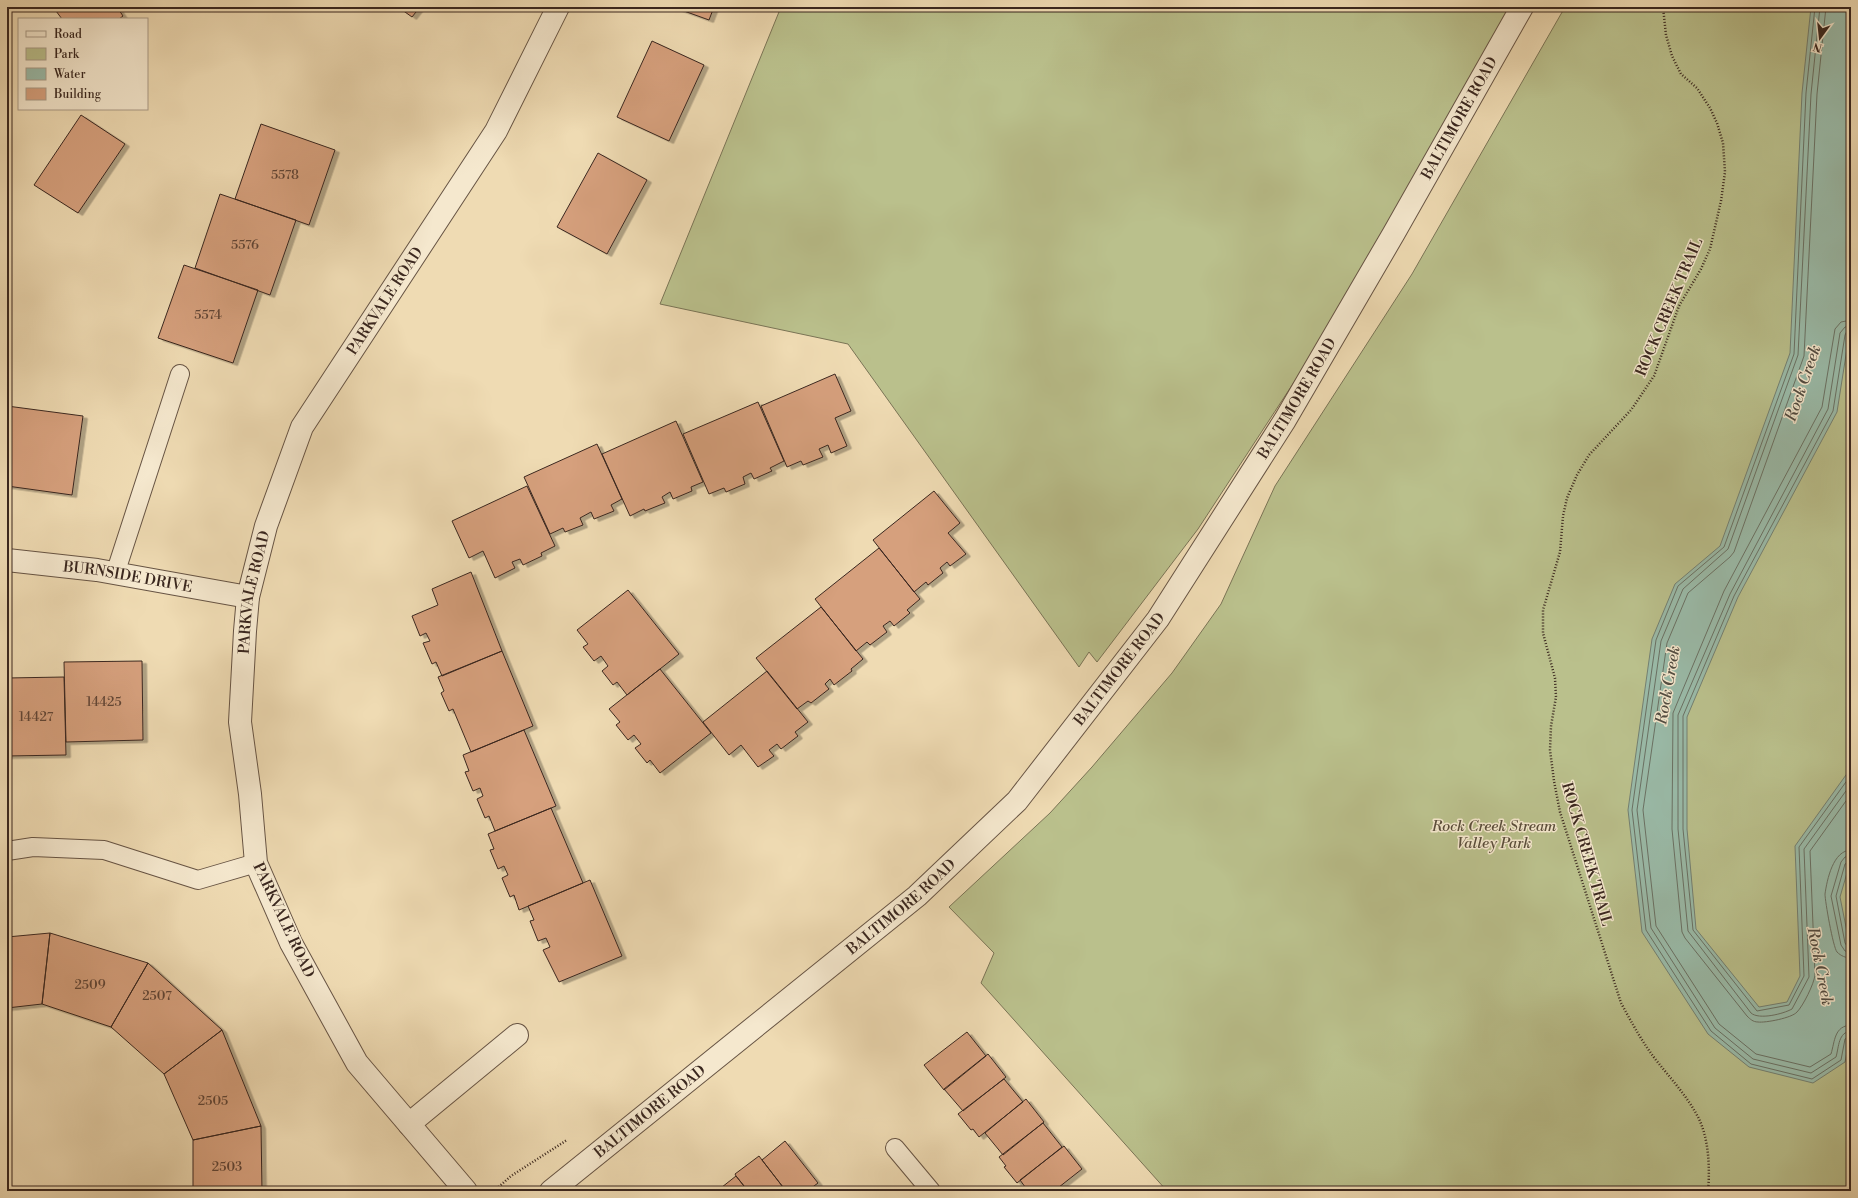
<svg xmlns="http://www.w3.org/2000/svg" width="1858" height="1198" viewBox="0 0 1858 1198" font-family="'Libre Bodoni',serif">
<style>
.green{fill:#bac08c;stroke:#7a7456}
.water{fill:#9abba9;stroke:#748072}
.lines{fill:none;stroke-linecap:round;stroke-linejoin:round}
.shore{stroke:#6a7164;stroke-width:1}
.building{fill:#d6a07d;stroke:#3a271f;filter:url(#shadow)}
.service-casing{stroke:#675444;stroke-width:20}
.minor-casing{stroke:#675444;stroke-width:24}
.tertiary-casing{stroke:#675444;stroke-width:24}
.path{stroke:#3a271f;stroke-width:2.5;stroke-dasharray:1 2;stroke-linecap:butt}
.service{stroke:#f5e8ce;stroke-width:18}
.minor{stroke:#f5e8ce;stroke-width:22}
.tertiary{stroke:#f5e8ce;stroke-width:22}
.labels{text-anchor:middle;stroke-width:3;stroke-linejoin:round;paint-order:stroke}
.number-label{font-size:13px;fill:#614536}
.street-label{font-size:15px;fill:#3a271f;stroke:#f5e8ce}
.park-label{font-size:15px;font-style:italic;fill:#5a4d3a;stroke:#f5e8ce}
.water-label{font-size:16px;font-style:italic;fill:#524c42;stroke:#f5e8ce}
</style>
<defs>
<filter id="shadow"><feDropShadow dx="4.5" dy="2.5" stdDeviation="0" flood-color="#0004"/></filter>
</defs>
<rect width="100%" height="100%" fill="#efdbb3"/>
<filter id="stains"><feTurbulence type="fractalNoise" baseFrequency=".005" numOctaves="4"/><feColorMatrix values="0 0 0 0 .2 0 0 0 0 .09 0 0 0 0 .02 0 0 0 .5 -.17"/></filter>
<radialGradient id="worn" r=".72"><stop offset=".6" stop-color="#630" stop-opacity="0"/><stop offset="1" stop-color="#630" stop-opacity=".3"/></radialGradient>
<!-- green -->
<path class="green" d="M 781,7 L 1515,7 L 1334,321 L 1198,529 L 1097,662 L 1089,652 L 1079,667 L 848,344 L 660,304 Z
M 1565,7 L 1851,7 L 1851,1191 L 1167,1191 L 981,983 L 994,953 L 949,907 L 1050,813 L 1092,767 L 1172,673 L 1221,604 L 1275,486 L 1412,274 Z"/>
<!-- water -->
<path class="water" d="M 1811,7 L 1851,7 L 1851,323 L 1837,412 L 1738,597 L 1687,717 L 1687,829 L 1696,929 L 1759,1007 L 1787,1002 L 1800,976 L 1795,846 L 1851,768 L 1851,859 L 1840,897 L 1851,952 L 1851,1031 L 1845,1062 L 1813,1083 L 1749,1067 L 1708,1034 L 1642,932 L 1628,810 L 1652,639 L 1675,584 L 1720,546 L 1790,353 L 1802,93 Z"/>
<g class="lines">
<!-- shore -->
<path class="shore" d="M 1815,7 L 1806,93 L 1794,354 L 1724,547 L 1678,586 L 1656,640 L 1632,810 L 1646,930 L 1711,1031 L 1751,1064 L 1812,1079 L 1841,1060 L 1845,1039 L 1851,1036
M 1820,7 L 1811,94 L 1798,355 L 1728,549 L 1683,589 L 1661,641 L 1637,810 L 1651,928 L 1715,1028 L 1753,1059 L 1811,1073 L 1836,1057 C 1839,1047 1838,1032 1851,1031
M 1826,7 L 1817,94 L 1804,356 L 1734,552 L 1730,557 L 1688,593 L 1667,643 L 1643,810 L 1656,926 L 1719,1024 L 1756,1054 L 1810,1067 L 1831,1054 C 1835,1041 1834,1026 1851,1025
M 1851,320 L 1841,322 L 1835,329 L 1822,407 L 1724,591 L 1673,713 L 1672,829 L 1682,932 L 1685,938 L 1747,1016 C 1750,1019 1753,1022 1758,1022 C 1765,1023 1792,1018 1797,1012 C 1803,1006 1814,984 1815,975 L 1810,851 L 1851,794
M 1851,326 L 1845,327 L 1840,333 L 1828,409 L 1730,594 L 1678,715 L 1678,829 L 1688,931 L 1751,1013 C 1759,1020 1783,1014 1792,1009 L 1809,977 L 1804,849 L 1851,784
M 1851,331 L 1847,331 L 1845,335 L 1833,411 L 1734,596 L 1683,716 L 1683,829 L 1693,930 L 1757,1011 L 1789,1005 L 1804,976 L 1799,847 L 1851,775
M 1851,850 C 1833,850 1827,880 1825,894 C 1825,901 1833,947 1837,952 C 1841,956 1846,958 1851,958
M 1851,856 L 1845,857 L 1841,862 L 1831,896 L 1841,945 L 1845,951 L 1851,952
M 1851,861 L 1845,864 L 1836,896 L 1845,943 L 1847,946 L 1851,947"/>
</g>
<!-- building -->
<path class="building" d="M 53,7 L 117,7 L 123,16 L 119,19 L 62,19 Z
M 398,7 L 420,7 L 412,17 Z
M 673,7 L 714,7 L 709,20 Z
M 652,41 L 704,65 L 669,141 L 617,117 Z
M 81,115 L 125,144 L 78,213 L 34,185 Z
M 261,124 L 335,150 L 309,225 L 235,199 Z
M 598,153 L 647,180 L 607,254 L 557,227 Z
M 220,194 L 296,220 L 270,295 L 195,268 Z
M 184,265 L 258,290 L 233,363 L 158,338 Z
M 835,374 L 851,411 L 835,418 L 847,446 L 831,453 L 828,445 L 819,449 L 823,457 L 803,465 L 801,461 L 787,467 L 761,406 Z
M 758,402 L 784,461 L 770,468 L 772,471 L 754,479 L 751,473 L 743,477 L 745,484 L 726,492 L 724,488 L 709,494 L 683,434 Z
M 7,406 L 83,416 L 72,495 L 7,486 Z
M 676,421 L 703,482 L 691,487 L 692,491 L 673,499 L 670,492 L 662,497 L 665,503 L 645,511 L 644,509 L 630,516 L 602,454 Z
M 597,444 L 622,499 L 611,505 L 614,511 L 594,519 L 591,512 L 580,518 L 583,525 L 565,532 L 563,528 L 550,534 L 524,477 Z
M 527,486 L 555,546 L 541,553 L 542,556 L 523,565 L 520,559 L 512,562 L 515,568 L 495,578 L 483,551 L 469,558 L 452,521 Z
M 934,491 L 960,523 L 948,533 L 966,554 L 950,566 L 947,562 L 940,568 L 943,573 L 928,585 L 926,582 L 914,592 L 873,540 Z
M 879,548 L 920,599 L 907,610 L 910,613 L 894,626 L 890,621 L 883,626 L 887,632 L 870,645 L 867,642 L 856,651 L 815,599 Z
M 471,572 L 502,651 L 442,676 L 436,662 L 432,664 L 423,643 L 430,641 L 426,633 L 420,636 L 412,616 L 438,605 L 432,589 Z
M 628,590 L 679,654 L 627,695 L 617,682 L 613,685 L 602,671 L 608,666 L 601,656 L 594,661 L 583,647 L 588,644 L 577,630 Z
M 821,607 L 863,659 L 851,669 L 852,671 L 834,685 L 830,679 L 825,684 L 829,689 L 811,703 L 808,701 L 797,709 L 756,658 Z
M 502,651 L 533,726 L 471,752 L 453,709 L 449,711 L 441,693 L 444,691 L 438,677 Z
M 142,661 L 143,740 L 66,742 L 64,662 Z
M 660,669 L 711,733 L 660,773 L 650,760 L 647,763 L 635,748 L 641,744 L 634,735 L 628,740 L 616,725 L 620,722 L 609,709 Z
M 767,671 L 808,722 L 795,732 L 798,736 L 781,749 L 777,744 L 769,750 L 774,756 L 758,767 L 741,745 L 729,755 L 703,722 Z
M 64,677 L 66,755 L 7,756 L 7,678 Z
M 524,730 L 556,806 L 495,831 L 489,816 L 485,818 L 477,799 L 483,796 L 480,788 L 473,791 L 465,772 L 469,771 L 463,755 Z
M 551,808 L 583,883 L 519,910 L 514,895 L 510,897 L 502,878 L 508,875 L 504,866 L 498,869 L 490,850 L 494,849 L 488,834 Z
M 590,880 L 622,956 L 559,982 L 543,950 L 550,947 L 546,938 L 538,941 L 530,921 L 534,920 L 528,906 Z
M 50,933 L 148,963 L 111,1027 L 42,1004 Z
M 50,933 L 42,1004 L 7,1008 L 7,937 Z
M 148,963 L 222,1030 L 164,1074 L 111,1027 Z
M 222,1030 L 261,1126 L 193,1140 L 164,1074 Z
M 967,1032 L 986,1056 L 944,1090 L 924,1065 Z
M 988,1054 L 1006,1077 L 963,1111 L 944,1089 Z
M 1004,1079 L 1023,1102 L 979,1137 L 973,1129 L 971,1130 L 958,1114 Z
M 1026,1099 L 1044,1122 L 1003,1155 L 985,1133 Z
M 1043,1123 L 1062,1147 L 1017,1183 L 1004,1167 L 1006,1166 L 999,1157 Z
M 261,1126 L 262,1191 L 193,1191 L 193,1140 Z
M 785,1141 L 818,1183 L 810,1189 L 811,1191 L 786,1191 L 762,1160 Z
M 1064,1146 L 1082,1169 L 1054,1191 L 1028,1191 L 1020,1180 Z
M 759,1156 L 762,1160 L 786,1191 L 748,1191 L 736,1176 L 735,1174 Z
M 736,1176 L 748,1191 L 717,1191 Z"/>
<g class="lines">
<defs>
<path id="service" d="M 115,574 L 180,374
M 7,851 L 33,847 L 104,850 L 198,880 L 256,863
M 895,1148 L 931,1191"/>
<g id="minor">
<path id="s1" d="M 7,560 L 97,570 L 248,597"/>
<path d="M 409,1124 L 517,1035"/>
<path id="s2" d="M 466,1191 L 357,1063 L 291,943 L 256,863 L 250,794 L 240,722 L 245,631 L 248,597 L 266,526 L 302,427 L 496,131 L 558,7"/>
</g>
<g id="tertiary">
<path id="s3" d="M 551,1191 L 917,896 L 1017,801 L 1158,619 L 1285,420 L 1394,233 L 1522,7"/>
</g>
</defs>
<!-- service casing -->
<use href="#service" class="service-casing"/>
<!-- minor casing -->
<use href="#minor" class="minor-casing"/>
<!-- tertiary casing -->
<use href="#tertiary" class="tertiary-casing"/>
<!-- path -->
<path class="path" d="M 1663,7 L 1666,35 L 1672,56 L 1681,74 L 1697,88 L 1710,108 L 1717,123 L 1723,143 L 1725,172 L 1721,201 L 1710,249 L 1701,269 L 1679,306 L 1654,376 L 1631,410 L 1589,455 L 1577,475 L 1567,498 L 1563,516 L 1560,552 L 1543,610 L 1543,633 L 1555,678 L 1556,697 L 1551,726 L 1550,750 L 1554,781 L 1560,812 L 1621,1003 C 1632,1023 1642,1042 1656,1060 C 1671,1079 1688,1097 1699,1119 C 1709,1140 1710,1169 1708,1191
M 494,1191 L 511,1176 L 567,1140"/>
<!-- service -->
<use href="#service" class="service"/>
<!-- minor -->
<use href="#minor" class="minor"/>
<!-- tertiary -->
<use href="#tertiary" class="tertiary"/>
</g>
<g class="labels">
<!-- number labels -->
<g class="number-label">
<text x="285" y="179">5578</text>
<text x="245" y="249">5576</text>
<text x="208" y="319">5574</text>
<text x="104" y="706">14425</text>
<text x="36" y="721">14427</text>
<text x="90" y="989">2509</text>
<text x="157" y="1000">2507</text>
<text x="213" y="1105">2505</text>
<text x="227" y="1171">2503</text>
</g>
<!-- street labels -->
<g class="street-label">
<text dy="5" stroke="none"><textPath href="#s3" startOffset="1423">BALTIMORE ROAD</textPath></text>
<text dy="5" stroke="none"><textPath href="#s2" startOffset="989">PARKVALE ROAD</textPath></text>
<text transform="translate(1669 307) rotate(-67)" y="5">ROCK CREEK TRAIL</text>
<text dy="5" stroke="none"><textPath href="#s3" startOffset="1099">BALTIMORE ROAD</textPath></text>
<text dy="5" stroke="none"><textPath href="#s1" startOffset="122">BURNSIDE DRIVE</textPath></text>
<text dy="5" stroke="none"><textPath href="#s2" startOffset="665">PARKVALE ROAD</textPath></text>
<text dy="5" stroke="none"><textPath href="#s3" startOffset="775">BALTIMORE ROAD</textPath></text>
<text transform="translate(1587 854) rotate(74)" y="5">ROCK CREEK TRAIL</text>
<text dy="5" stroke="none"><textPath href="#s3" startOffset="451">BALTIMORE ROAD</textPath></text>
<text transform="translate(284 920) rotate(65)" y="5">PARKVALE ROAD</text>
<text dy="5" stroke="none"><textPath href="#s3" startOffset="127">BALTIMORE ROAD</textPath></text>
</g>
<!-- park labels -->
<g class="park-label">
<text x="1494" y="831">Rock Creek Stream<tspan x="1494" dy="17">Valley Park</tspan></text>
</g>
<!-- water labels -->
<g class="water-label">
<text transform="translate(1802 383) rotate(-71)" y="6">Rock Creek</text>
<text transform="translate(1667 685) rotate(-80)" y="6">Rock Creek</text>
<text transform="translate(1821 966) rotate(79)" y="6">Rock Creek</text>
</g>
</g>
<!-- margin -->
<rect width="1858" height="1198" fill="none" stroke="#efdbb3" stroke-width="24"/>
<rect x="8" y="8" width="1842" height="1182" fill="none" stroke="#3a271f" stroke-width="2"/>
<rect x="12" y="12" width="1834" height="1174" fill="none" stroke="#3a271f"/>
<!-- legend -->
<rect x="18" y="18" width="130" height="92" fill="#f5e8ce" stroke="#aa9b88"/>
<rect x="26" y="31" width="20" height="6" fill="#f5e8ce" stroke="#aa9b88"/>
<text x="54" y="38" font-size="12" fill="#3a271f">Road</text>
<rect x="26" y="48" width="20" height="12" fill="#bac08c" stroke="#aa9b88"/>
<text x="54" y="58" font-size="12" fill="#3a271f">Park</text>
<rect x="26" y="68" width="20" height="12" fill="#9abba9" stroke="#aa9b88"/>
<text x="54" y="78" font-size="12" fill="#3a271f">Water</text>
<rect x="26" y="88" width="20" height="12" fill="#d6a07d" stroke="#aa9b88"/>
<text x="54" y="98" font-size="12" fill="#3a271f">Building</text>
<!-- north arrow -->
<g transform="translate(1820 38) rotate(195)" stroke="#f5e8ce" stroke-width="3" paint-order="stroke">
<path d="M0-3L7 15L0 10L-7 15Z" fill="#3a271f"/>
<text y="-6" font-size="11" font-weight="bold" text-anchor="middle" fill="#3a271f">N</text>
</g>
<rect width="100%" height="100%" filter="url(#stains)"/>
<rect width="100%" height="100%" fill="url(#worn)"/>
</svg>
